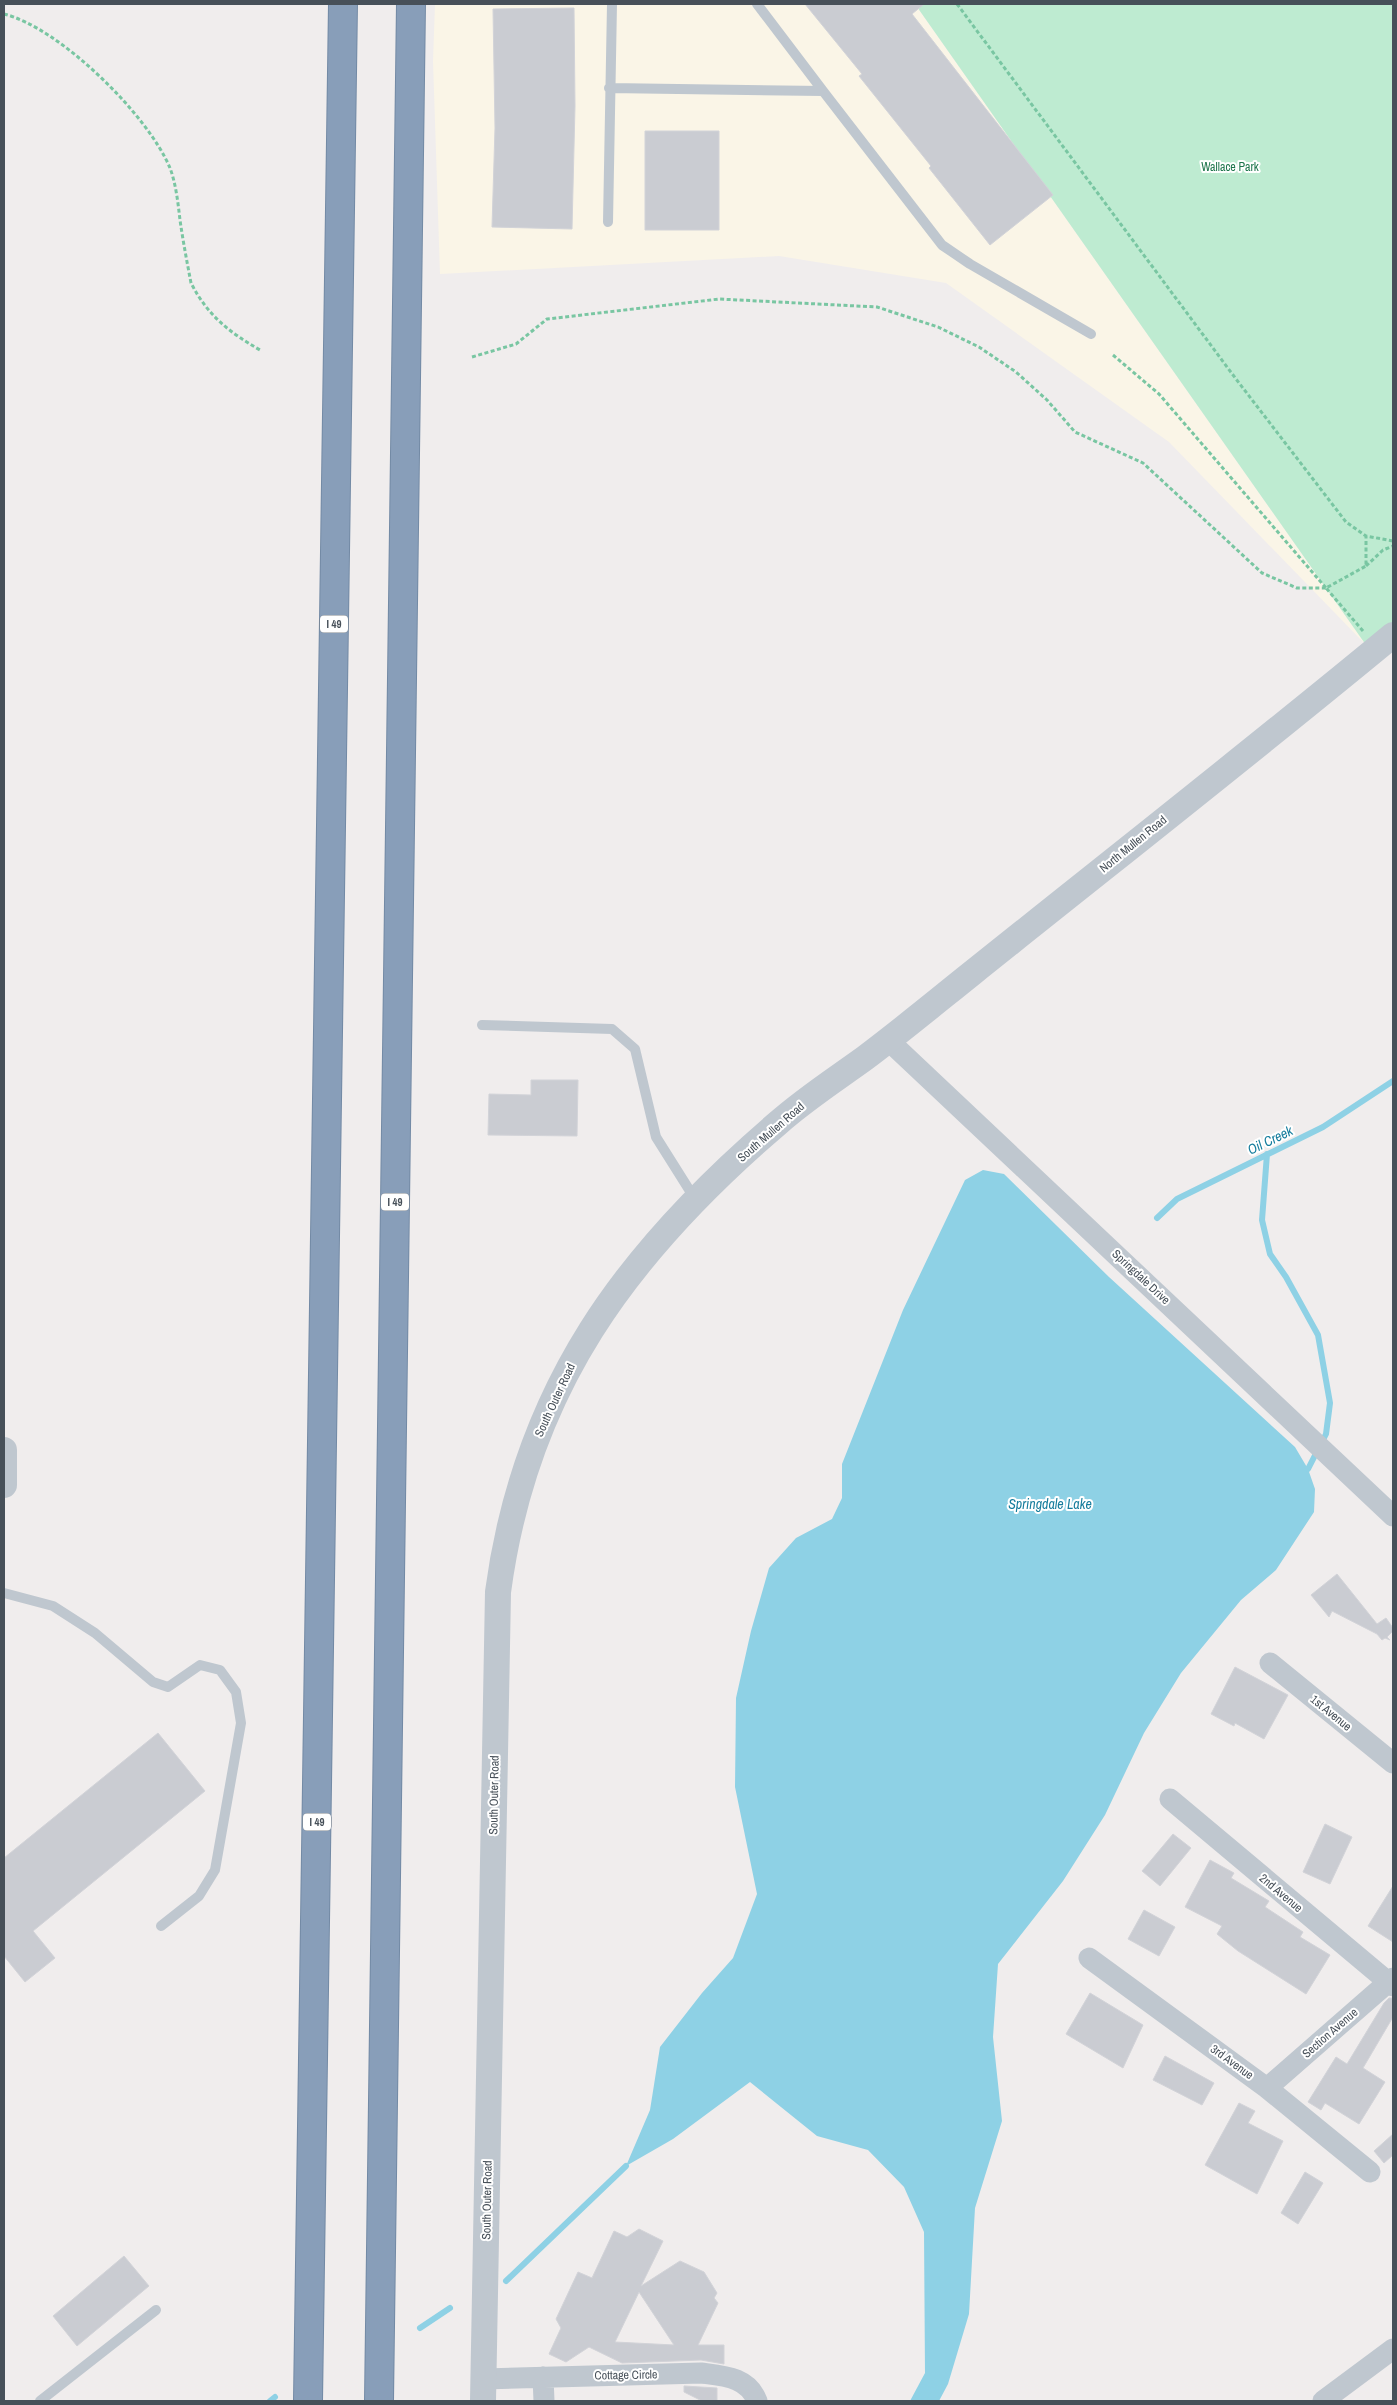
<svg xmlns="http://www.w3.org/2000/svg" width="1397" height="2405" viewBox="0 0 1397 2405" font-family="'Archivo Narrow',sans-serif">
<style>
.commercial{fill:#faf5e7}
.green{fill:#beebd1}
.water{fill:#8ed1e5}
.lines{fill:none;stroke-linecap:round;stroke-linejoin:round}
.stream{stroke:#8ed1e5;stroke-width:6}
.building{fill:#caccd2;stroke:#d2d3d8;fill-rule:evenodd}
.motorway-casing{stroke:#738aa5;stroke-width:30}
.path{stroke:#79c6a2;stroke-width:3;stroke-dasharray:4 2.5;stroke-linecap:butt}
.service{stroke:#bfc7cf;stroke-width:10}
.minor{stroke:#bfc7cf;stroke-width:21}
.tertiary{stroke:#bfc7cf;stroke-width:26}
.motorway{stroke:#889eb9;stroke-width:28}
.labels{text-anchor:middle;stroke-width:4;stroke-linejoin:round;paint-order:stroke}
.shield{fill:#fff;stroke:#7e848b;stroke-width:1}
.shield-label{font-size:11px;font-weight:bold;fill:#475059}
.park-label{font-size:12px;fill:#1d754b;stroke:#fff}
.street-label{font-size:12px;fill:#475059;stroke:#fff}
.water-label{font-size:14px;font-style:italic;fill:#167d9d;stroke:#fff}
</style>
<rect width="100%" height="100%" fill="#f0eded"/>
<!-- commercial -->
<path class="commercial" d="M 435,4 L 915,4 L 1366,645 L 1169,442 L 946,283 L 779,256 L 440,274 L 433,61 Z"/>
<!-- green -->
<path class="green" d="M 915,4 L 1393,4 L 1393,623 L 1366,645 Z"/>
<!-- water -->
<path class="water" d="M 983,1170 L 1004,1174 L 1109,1277 L 1295,1447 L 1308,1469 L 1315,1489 L 1314,1512 L 1276,1570 L 1241,1600 L 1181,1673 L 1144,1733 L 1105,1815 L 1063,1881 L 998,1964 L 993,2037 L 1002,2121 L 975,2208 L 969,2314 L 948,2384 L 939,2401 L 910,2401 L 925,2373 L 924,2232 L 904,2187 L 868,2150 L 817,2136 L 750,2082 L 673,2139 L 626,2166 L 650,2110 L 660,2047 L 702,1993 L 733,1958 L 757,1894 L 735,1787 L 736,1698 L 751,1631 L 769,1568 L 796,1538 L 832,1519 L 842,1498 L 842,1464 L 903,1310 L 965,1180 Z"/>
<g class="lines">
<!-- stream -->
<path class="stream" d="M 1267,1154 L 1262,1220 L 1270,1254 L 1286,1277 L 1318,1335 L 1330,1403 L 1326,1434 L 1308,1469
M 1157,1218 L 1177,1199 L 1323,1127 L 1393,1081
M 506,2281 L 626,2166
M 420,2328 L 450,2308
M 270,2401 L 275,2397"/>
</g>
<!-- building -->
<path class="building" d="M 805,4 L 924,4 L 912,14 L 1053,195 L 990,245 L 929,168 L 931,166 L 859,76 L 862,74 Z
M 574,8 L 575,106 L 572,229 L 492,227 L 495,128 L 493,9 Z
M 645,131 L 719,131 L 719,230 L 645,230 Z
M 531,1080 L 578,1080 L 577,1136 L 488,1135 L 489,1094 L 531,1095 Z
M 1337,1574 L 1377,1624 L 1386,1618 L 1393,1628 L 1393,1631 L 1387,1637 L 1390,1640 L 1385,1638 L 1382,1640 L 1377,1634 L 1332,1611 L 1329,1617 L 1311,1595 Z
M 1235,1667 L 1288,1695 L 1264,1739 L 1235,1723 L 1234,1726 L 1211,1714 Z
M 158,1733 L 205,1791 L 33,1931 L 55,1958 L 25,1982 L 4,1956 L 4,1858 Z
M 1325,1824 L 1352,1837 L 1330,1884 L 1303,1872 Z
M 1173,1834 L 1191,1848 L 1160,1886 L 1142,1871 Z
M 1210,1860 L 1234,1873 L 1231,1878 L 1269,1901 L 1265,1907 L 1303,1932 L 1300,1937 L 1330,1955 L 1306,1994 L 1238,1951 L 1217,1934 L 1222,1926 L 1185,1907 Z
M 1393,1886 L 1393,1942 L 1368,1926 Z
M 1144,1910 L 1175,1927 L 1159,1956 L 1128,1939 Z
M 1090,1993 L 1143,2025 L 1123,2068 L 1066,2034 Z
M 1389,1998 L 1393,1998 L 1393,2017 L 1363,2068 L 1385,2082 L 1359,2124 L 1325,2103 L 1321,2110 L 1308,2102 L 1336,2057 L 1347,2064 L 1384,2003 Z
M 1165,2056 L 1214,2083 L 1202,2105 L 1153,2080 Z
M 1239,2103 L 1255,2111 L 1248,2123 L 1283,2141 L 1257,2194 L 1205,2165 Z
M 1393,2134 L 1393,2155 L 1384,2163 L 1374,2151 Z
M 1305,2172 L 1323,2183 L 1298,2224 L 1281,2213 Z
M 639,2229 L 663,2241 L 641,2286 L 680,2261 L 704,2272 L 717,2293 L 714,2298 L 718,2303 L 698,2345 L 724,2345 L 724,2364 L 701,2360 L 622,2363 L 589,2347 L 566,2362 L 549,2354 L 561,2328 L 556,2319 L 578,2272 L 592,2278 L 614,2231 L 627,2237 ZM 639,2292 L 674,2345 L 615,2342 Z
M 124,2256 L 149,2286 L 77,2346 L 53,2316 Z
M 684,2386 L 717,2388 L 717,2401 L 702,2401 L 684,2392 Z"/>
<g class="lines">
<defs>
<path id="motorway" d="M 308,2401 L 343,4
M 379,2401 L 411,4"/>
</defs>
<!-- motorway casing -->
<use href="#motorway" class="motorway-casing"/>
<!-- path -->
<path class="path" d="M 957,4 L 1236,379 L 1346,522 L 1366,536 L 1393,541
M 4,14 C 60,28 148,115 170,168 C 176,184 178,203 180,220 C 183,241 187,262 191,283 C 208,316 229,332 260,350
M 1113,355 L 1159,394 L 1326,588
M 472,357 L 516,344 L 547,319 L 719,299 L 877,307 L 938,327 L 979,347 L 1016,372 L 1047,400 L 1075,432 L 1143,463 L 1262,573 L 1297,588 L 1326,588
M 1366,566 L 1383,550 L 1393,546
M 1363,631 L 1326,588 L 1366,566 L 1366,536"/>
<!-- service -->
<path class="service" d="M 609,88 L 823,91 L 757,4
M 823,91 L 942,245 L 970,264 L 1091,334
M 608,222 L 612,4
M 482,1025 L 612,1029 L 635,1049 L 656,1137 L 695,1199
M 4,1593 L 53,1606 L 95,1633 L 153,1682 L 168,1687 L 200,1665 L 220,1670 L 236,1692 L 241,1723 L 215,1870 L 199,1896 L 161,1926
M 40,2401 L 156,2310"/>
<!-- minor -->
<path class="minor" d="M 888,1040 L 1393,1516
M 1270,1663 L 1393,1763
M 1170,1799 L 1393,1986
M 1089,1958 L 1267,2088 L 1370,2172
M 1267,2088 L 1393,1978
M 543,2377 L 544,2401
M 484,2379 L 701,2373 C 724,2376 748,2377 757,2401
M 1323,2401 L 1393,2349"/>
<!-- tertiary -->
<path class="tertiary" d="M 4,1450 L 4,1485
M 483,2401 L 498,1592 C 525,1389 626,1253 778,1123 C 805,1099 836,1079 865,1058 C 901,1031 936,1002 971,974 C 1112,861 1254,750 1393,635"/>
<!-- motorway -->
<use href="#motorway" class="motorway"/>
</g>
<g class="labels">
<!-- shield labels -->
<g class="shield">
<rect x="320" y="615.5" width="28" height="17" rx="4"/>
<rect x="381" y="1193.5" width="28" height="17" rx="4"/>
<rect x="303" y="1813.5" width="28" height="17" rx="4"/>
</g>
<g class="shield-label">
<text x="334" y="628">I 49</text>
<text x="395" y="1206">I 49</text>
<text x="317" y="1826">I 49</text>
</g>
<!-- park labels -->
<g class="park-label">
<text x="1230" y="171">Wallace Park</text>
</g>
<!-- street labels -->
<g class="street-label">
<text transform="translate(1133 844) rotate(-39)" y="4">North Mullen Road</text>
<text transform="translate(771 1132) rotate(-41)" y="4">South Mullen Road</text>
<text transform="translate(1141 1277) rotate(43)" y="4">Springdale Drive</text>
<text transform="translate(555 1400) rotate(-65)" y="4">South Outer Road</text>
<text transform="translate(1331 1713) rotate(39)" y="4">1st Avenue</text>
<text transform="translate(494 1795) rotate(-89)" y="4">South Outer Road</text>
<text transform="translate(1281 1893) rotate(40)" y="4">2nd Avenue</text>
<text transform="translate(1330 2033) rotate(-41)" y="4">Section Avenue</text>
<text transform="translate(1232 2062) rotate(36)" y="4">3rd Avenue</text>
<text transform="translate(487 2200) rotate(-89)" y="4">South Outer Road</text>
<text transform="translate(626 2375) rotate(-1)" y="4">Cottage Circle</text>
</g>
<!-- water labels -->
<g class="water-label">
<text transform="translate(1270 1140) rotate(-26)" y="5">Oil Creek</text>
<text x="1050" y="1509">Springdale Lake</text>
</g>
</g>
<!-- border -->
<rect width="1397" height="2405" fill="none" stroke="#475059" stroke-width="10"/>
</svg>
